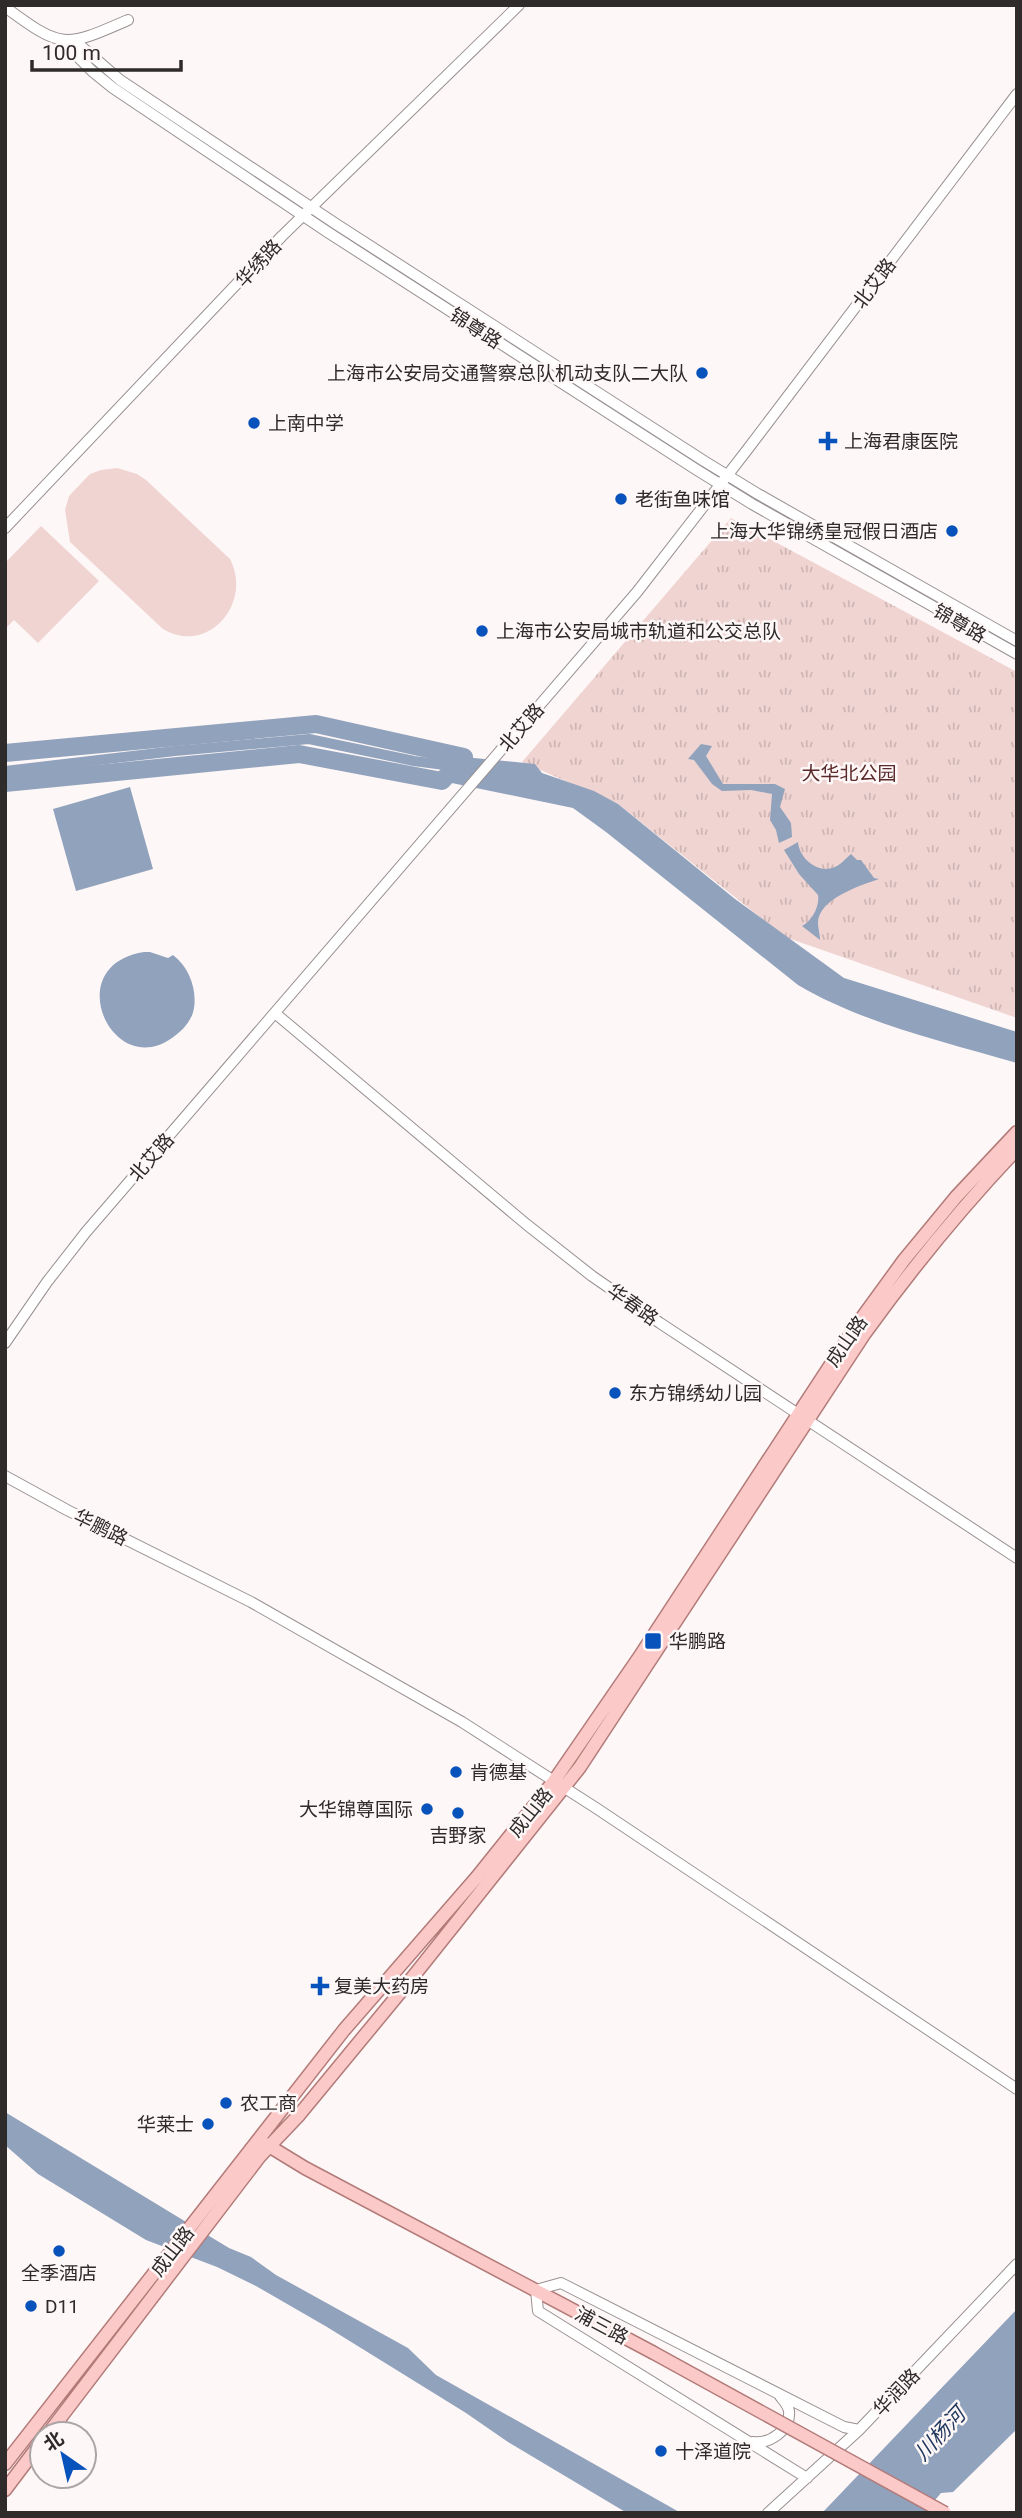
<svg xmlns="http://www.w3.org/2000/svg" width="1022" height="2518" viewBox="0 0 1022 2518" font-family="Roboto,'Noto Sans SC',sans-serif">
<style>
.park{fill:url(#park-tufts)}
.pitch{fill:#f0d4d2}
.water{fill:#91a2bc}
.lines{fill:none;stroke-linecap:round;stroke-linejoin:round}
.canal{stroke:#91a2bc;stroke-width:10}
.river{stroke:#91a2bc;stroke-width:18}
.minor-casing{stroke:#999191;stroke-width:12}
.major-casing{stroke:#b27b79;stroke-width:15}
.minor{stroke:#fff;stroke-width:10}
.major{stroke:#fbcac8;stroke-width:12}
.major-bridge-casing{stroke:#b27b79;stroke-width:15;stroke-linecap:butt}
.major-bridge{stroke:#fbcac8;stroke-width:12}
.poi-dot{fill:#0852bc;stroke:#fef7f7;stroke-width:2.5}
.labels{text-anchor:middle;stroke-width:5;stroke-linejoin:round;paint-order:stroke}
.street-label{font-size:19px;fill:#2e2b2a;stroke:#fef7f7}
.poi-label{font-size:19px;fill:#2e2b2a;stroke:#fef7f7;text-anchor:start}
.park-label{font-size:19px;fill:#5a2929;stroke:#fef7f7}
.water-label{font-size:21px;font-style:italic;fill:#22395f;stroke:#fef7f7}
</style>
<defs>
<pattern id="park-tufts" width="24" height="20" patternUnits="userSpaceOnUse" patternTransform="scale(1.75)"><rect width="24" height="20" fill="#f0d4d2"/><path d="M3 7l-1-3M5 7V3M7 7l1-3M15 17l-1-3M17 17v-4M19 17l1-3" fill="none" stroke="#ceb6b4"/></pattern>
</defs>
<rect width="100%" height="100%" fill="#fef7f7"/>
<!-- park -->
<path class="park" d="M 731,518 L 1017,672 L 1017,1018 L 785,937 L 618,804 L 522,762 Z"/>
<!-- pitch -->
<path class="pitch" d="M 117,468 L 137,474 L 146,480 L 230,559 C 253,603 208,656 163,629 L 70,542 L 65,510 L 69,496 L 90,474 L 101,470 Z
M 41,526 L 99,581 L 38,643 L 14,620 L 5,629 L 5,563 Z"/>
<!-- water -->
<path class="water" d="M 701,744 L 712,746 L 706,756 L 723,784 L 775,784 L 785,789 L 780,807 L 791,823 L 792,837 L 779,843 L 776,830 L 770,820 L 772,794 L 751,790 L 722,791 L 712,784 L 694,760 L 688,759 Z
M 464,757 L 535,764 L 542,773 L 594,791 L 618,804 L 735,899 L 844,978 L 1017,1032 L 1017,1063 C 945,1042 862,1023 798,985 L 606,832 L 573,808 L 442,781 Z
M 130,787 L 153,869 L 76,891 L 53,809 Z
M 798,842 C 799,857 816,873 832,868 C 840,866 845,859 851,854 L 857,860 L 861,860 L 874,878 L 879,879 C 861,885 818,899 818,923 C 818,928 820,935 820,940 L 802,926 C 812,921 820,906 818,895 L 799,874 L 784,850 Z
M 144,952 L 150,952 L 168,958 L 173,955 C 189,967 197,989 194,1008 C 192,1021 182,1031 172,1038 C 112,1081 59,965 144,952 Z
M 5,2112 L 229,2248 L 251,2257 L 276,2275 L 408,2348 L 436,2375 L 681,2513 L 627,2513 L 508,2442 L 466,2413 L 327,2327 L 256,2286 L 217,2267 L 146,2240 L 38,2174 L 5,2145 Z
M 1017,2309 L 1017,2429 L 953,2492 L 941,2493 L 924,2513 L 822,2513 Z"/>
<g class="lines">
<!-- canal -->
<path class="canal" d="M 5,771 L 175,751 L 309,739 L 414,761 L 467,768"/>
<!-- river -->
<path class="river" d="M 5,753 L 316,724 L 464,757 L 442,781 L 299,754 L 5,783"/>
<defs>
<path id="minor" d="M 5,7 C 62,49 64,48 128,20
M 61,40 L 92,71 L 113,88 L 329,233 L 697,470 L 752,504 L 1017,654
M 75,41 L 120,80 L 336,224 L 704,461 L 758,494 L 1017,641
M 5,528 L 282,236 L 519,5
M 276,1014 L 526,1224 L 592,1276 L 660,1323 L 1017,1558
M 5,1343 L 47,1282 L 86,1232 L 637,592 L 747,450 L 1017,94
M 5,1476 L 67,1510 L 251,1602 L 462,1722 L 596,1808 L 1017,2089
M 753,2442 C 770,2444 791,2430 789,2411 C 788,2405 784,2401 780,2396
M 807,2478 L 538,2311 L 536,2290 L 561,2283 L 844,2427 L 859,2430
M 768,2513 L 859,2430 L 1017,2264"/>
<path id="major" d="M 264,2143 L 305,2168 L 652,2352
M 48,2434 L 260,2156 L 299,2115 L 412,1978 L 580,1767 L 865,1333 C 912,1268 962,1207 1017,1149
M 5,2464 L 344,2030 L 477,1877 L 554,1781 L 638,1659 L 856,1326 L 904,1260 L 956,1197 L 1017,1132
M 5,2490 L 42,2441"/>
</defs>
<!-- minor casing -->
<use href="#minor" class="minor-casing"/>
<!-- major casing -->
<use href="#major" class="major-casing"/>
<!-- minor -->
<use href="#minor" class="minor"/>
<!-- major -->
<use href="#major" class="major"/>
<defs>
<path id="major-bridge" d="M 652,2352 L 945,2513"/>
</defs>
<!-- major-bridge casing -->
<use href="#major-bridge" class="major-bridge-casing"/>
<!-- major-bridge -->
<use href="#major-bridge" class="major-bridge"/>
</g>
<!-- markers -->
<g class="poi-dot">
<circle cx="702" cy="373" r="7"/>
<circle cx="254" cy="423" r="7"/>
<path d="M824.5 430.5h7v7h7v7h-7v7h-7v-7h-7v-7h7z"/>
<circle cx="621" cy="499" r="7"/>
<circle cx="952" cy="531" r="7"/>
<circle cx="482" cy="631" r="7"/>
<circle cx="615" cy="1393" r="7"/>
<rect x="644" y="1632" width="18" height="18" rx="3.5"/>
<circle cx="456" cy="1772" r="7"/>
<circle cx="427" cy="1809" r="7"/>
<circle cx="458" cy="1813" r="7"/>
<path d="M316.5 1975.5h7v7h7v7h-7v7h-7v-7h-7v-7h7z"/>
<circle cx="226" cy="2103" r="7"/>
<circle cx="208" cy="2124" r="7"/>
<circle cx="59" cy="2251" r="7"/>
<circle cx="31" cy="2306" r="7"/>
<circle cx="661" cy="2451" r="7"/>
</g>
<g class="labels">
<!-- street labels -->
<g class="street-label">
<text transform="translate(258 263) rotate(-47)" y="7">华绣路</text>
<text transform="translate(874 283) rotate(-53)" y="7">北艾路</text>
<text transform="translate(476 328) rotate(33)" y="7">锦尊路</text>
<text transform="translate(960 623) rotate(30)" y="7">锦尊路</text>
<text transform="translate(521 727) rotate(-49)" y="7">北艾路</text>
<text transform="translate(151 1157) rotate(-49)" y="7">北艾路</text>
<text transform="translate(633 1304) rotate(35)" y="7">华春路</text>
<text transform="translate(846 1341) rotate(-55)" y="7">成山路</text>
<text transform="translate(101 1527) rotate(26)" y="7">华鹏路</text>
<text transform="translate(530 1812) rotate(-51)" y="7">成山路</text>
<text transform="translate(172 2251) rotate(-52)" y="7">成山路</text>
<text transform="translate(602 2325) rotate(28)" y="7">浦三路</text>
<text transform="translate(896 2392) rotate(-46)" y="7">华润路</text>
</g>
<!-- poi labels -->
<g class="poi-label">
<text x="688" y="380" text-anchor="end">上海市公安局交通警察总队机动支队二大队</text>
<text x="268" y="430">上南中学</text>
<text x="844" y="448">上海君康医院</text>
<text x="635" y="506">老街鱼味馆</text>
<text x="938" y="538" text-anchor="end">上海大华锦绣皇冠假日酒店</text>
<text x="496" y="638">上海市公安局城市轨道和公交总队</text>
<text x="629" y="1400">东方锦绣幼儿园</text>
<text x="669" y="1648">华鹏路</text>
<text x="470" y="1779">肯德基</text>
<text x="413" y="1816" text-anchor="end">大华锦尊国际</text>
<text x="458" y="1842" text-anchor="middle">吉野家</text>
<text x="334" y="1993">复美大药房</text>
<text x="240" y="2110">农工商</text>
<text x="194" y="2131" text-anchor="end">华莱士</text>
<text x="59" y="2280" text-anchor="middle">全季酒店</text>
<text x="45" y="2313">D11</text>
<text x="675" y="2458">十泽道院</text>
</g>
<!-- park labels -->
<g class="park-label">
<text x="849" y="780">大华北公园</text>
</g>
<!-- water labels -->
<g class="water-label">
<text transform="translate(940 2434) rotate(-47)" y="7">川杨河</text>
</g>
</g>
<!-- border -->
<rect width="1022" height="2518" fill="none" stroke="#2e2b2a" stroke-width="14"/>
<!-- north arrow -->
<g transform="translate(63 2455) rotate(326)"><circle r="33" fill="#fef7f7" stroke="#aba5a5" stroke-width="2"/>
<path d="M0-5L12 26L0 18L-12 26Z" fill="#0852bc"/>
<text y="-10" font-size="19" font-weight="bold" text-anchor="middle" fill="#2e2b2a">北</text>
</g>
<!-- scale -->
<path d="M32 60v10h149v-10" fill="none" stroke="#2e2b2a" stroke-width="3.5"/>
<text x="42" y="60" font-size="21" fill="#2e2b2a" stroke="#fef7f7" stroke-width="5" paint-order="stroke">100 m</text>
</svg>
